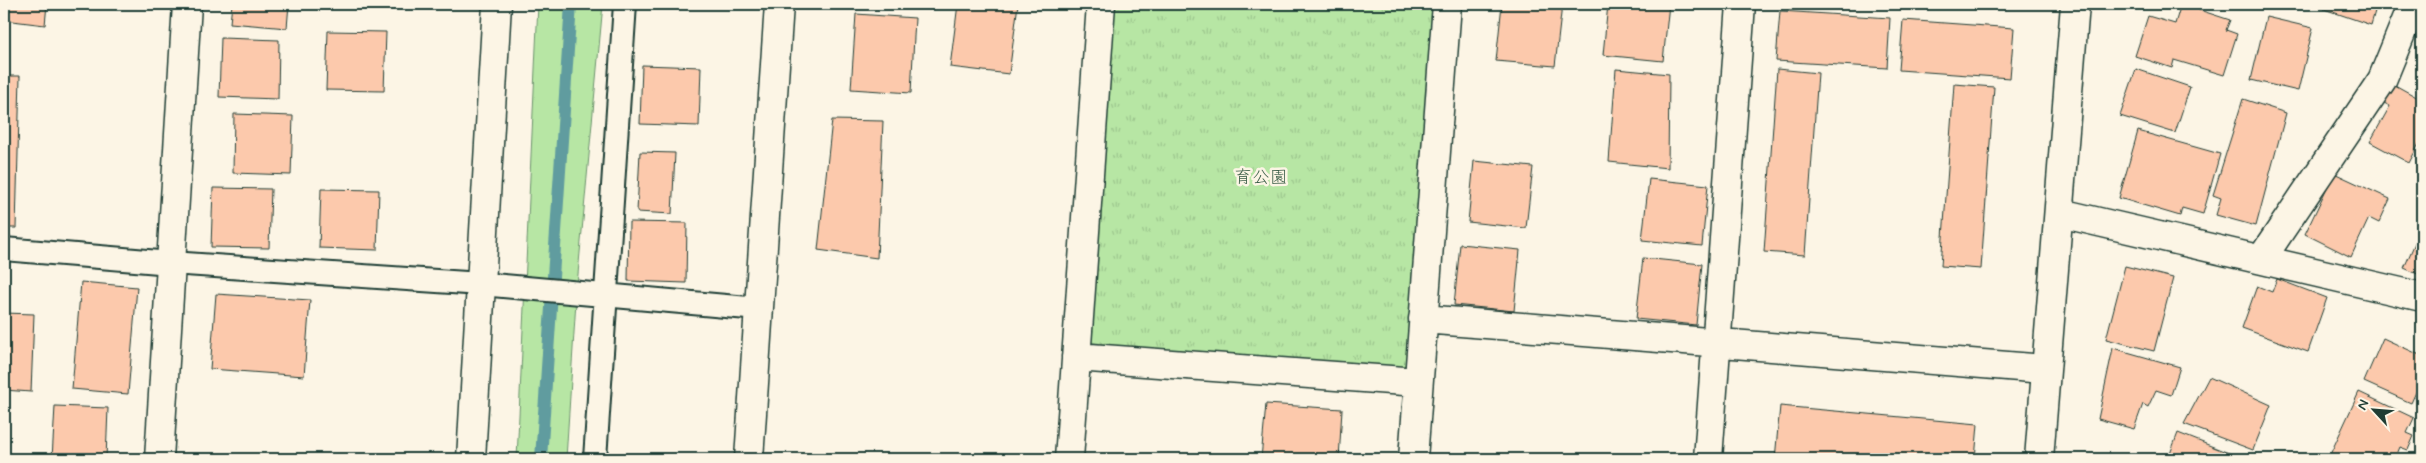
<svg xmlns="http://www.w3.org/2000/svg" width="2426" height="463" viewBox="0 0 2426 463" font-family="Mynerve,'Klee One',sans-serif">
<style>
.green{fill:#b7e6a4;stroke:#6b926c}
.park{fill:url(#park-tufts);stroke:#6b926c}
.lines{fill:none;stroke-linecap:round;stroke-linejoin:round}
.stream{stroke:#609c9f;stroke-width:12}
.building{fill:#fcc9ac;stroke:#1f3d34}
.lane-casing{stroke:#1f3d34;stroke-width:26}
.street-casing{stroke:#1f3d34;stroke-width:31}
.secondary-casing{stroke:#1f3d34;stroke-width:31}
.lane{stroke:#fcf5e5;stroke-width:22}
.street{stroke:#fcf5e5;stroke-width:28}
.secondary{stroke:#fcf5e5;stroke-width:28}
.labels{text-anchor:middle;stroke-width:5;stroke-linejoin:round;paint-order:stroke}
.park-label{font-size:18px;fill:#3d5f4a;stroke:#fcf5e5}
</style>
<defs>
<pattern id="park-tufts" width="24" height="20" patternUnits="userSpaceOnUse" patternTransform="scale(1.25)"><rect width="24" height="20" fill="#b7e6a4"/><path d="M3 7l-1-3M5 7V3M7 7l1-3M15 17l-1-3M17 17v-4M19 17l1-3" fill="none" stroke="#9dc68e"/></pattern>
</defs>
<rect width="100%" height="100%" fill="#fcf5e5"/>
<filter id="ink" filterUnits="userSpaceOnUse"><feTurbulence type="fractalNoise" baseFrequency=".02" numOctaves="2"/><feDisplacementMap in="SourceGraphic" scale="10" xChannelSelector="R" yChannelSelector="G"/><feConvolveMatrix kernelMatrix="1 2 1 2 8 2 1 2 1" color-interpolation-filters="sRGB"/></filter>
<g filter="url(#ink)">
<!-- green -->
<path class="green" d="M 538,4 L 603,4 L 577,285 L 566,459 L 517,459 Z"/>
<!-- park -->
<path class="park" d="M 1101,4 L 1447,4 L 1418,382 L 1077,341 Z"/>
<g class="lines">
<!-- stream -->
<path class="stream" d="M 541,459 L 571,4"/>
</g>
<!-- building -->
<path class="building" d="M 4,4 L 47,4 L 45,25 L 4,20 Z
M 232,4 L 289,4 L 287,28 L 230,23 Z
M 958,4 L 1018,4 L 1009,74 L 950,67 Z
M 1502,4 L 1562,5 L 1555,66 L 1496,61 Z
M 1608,4 L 1669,4 L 1663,61 L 1603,55 Z
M 2181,4 L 2230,20 L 2226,30 L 2237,34 L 2224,75 L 2174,60 L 2172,68 L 2135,56 L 2148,16 L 2175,24 Z
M 2326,4 L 2377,4 L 2371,25 L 2324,9 Z
M 1780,11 L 1890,18 L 1887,68 L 1776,61 Z
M 856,14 L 915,18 L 911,93 L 851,89 Z
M 2266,17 L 2313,28 L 2298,91 L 2251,80 Z
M 1903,20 L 2014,28 L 2010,78 L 1899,70 Z
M 328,31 L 386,32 L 384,91 L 326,90 Z
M 221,38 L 279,40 L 278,99 L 219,97 Z
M 642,65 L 701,67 L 699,126 L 640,124 Z
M 1616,69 L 1669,74 L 1668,168 L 1609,162 Z
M 1777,69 L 1818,73 L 1805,255 L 1764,252 Z
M 2136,69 L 2190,87 L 2175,133 L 2120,116 Z
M 4,76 L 20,76 L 16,228 L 4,228 Z
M 1954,84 L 1994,87 L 1981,269 L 1941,266 Z
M 2393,84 L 2422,100 L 2422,138 L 2409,163 L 2370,142 L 2390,106 L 2384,103 Z
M 2243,99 L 2286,113 L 2256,226 L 2216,215 L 2221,198 L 2213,195 Z
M 234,114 L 293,116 L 291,175 L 233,173 Z
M 832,120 L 883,121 L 877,258 L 818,250 Z
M 2138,131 L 2220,154 L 2203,214 L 2182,208 L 2180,216 L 2119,198 Z
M 640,152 L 675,153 L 672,214 L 637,212 Z
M 1474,161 L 1533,167 L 1526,228 L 1468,222 Z
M 2334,173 L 2390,199 L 2379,223 L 2369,218 L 2351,257 L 2305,234 Z
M 1649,179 L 1708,185 L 1702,246 L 1642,240 Z
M 213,188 L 271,189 L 269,248 L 211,247 Z
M 321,189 L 379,190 L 377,250 L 319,248 Z
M 629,222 L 687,223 L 686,283 L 628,281 Z
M 2422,227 L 2422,276 L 2404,268 Z
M 1460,244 L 1520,250 L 1514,311 L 1454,305 Z
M 1643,258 L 1702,264 L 1696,325 L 1636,319 Z
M 2125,266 L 2173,278 L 2154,351 L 2106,339 Z
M 2277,279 L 2327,298 L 2308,352 L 2242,328 L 2257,286 L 2272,292 Z
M 81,282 L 137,287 L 128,394 L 72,389 Z
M 216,294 L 310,300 L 304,376 L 210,369 Z
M 4,313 L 34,314 L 31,392 L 4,390 Z
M 2383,338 L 2422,356 L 2422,379 L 2411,403 L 2364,382 Z
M 2113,348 L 2180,367 L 2171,395 L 2156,390 L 2148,407 L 2143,404 L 2134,429 L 2098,419 Z
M 2209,377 L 2271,405 L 2253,450 L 2184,424 Z
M 2359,392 L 2414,418 L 2407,433 L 2414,436 L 2408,450 L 2400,447 L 2395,459 L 2385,456 L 2384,459 L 2328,459 Z
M 1266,404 L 1342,409 L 1339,459 L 1261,459 Z
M 55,406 L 108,408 L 106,459 L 52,459 Z
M 1780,406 L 1978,424 L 1975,459 L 1775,459 Z
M 2178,433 L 2244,459 L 2168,459 Z"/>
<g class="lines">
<defs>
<path id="lane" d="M 4,249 L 171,263 L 481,284 L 759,309
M 595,459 L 625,4"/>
<path id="street" d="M 2060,213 L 2422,297
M 2262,258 L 2382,80 L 2413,4
M 1423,319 L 2045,369
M 1076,357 L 1418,382
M 159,459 L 187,4
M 749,459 L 779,4
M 1069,459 L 1101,4
M 1413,459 L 1447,4
M 1708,459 L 1741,4"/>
<path id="secondary" d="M 471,459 L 497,4
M 2039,459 L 2075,4"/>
</defs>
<!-- lane casing -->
<use href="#lane" class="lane-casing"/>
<!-- street casing -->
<use href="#street" class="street-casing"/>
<!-- secondary casing -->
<use href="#secondary" class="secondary-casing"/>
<!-- lane -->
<use href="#lane" class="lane"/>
<!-- street -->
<use href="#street" class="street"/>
<!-- secondary -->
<use href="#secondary" class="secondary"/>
</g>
</g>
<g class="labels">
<!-- park labels -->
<g class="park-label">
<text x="1261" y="183">育公園</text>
</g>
</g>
<!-- margin -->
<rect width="2426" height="463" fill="none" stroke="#fcf5e5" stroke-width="20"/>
<rect x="10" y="10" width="2406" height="443" fill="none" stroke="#1f3d34" stroke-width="2" filter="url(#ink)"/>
<!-- north arrow -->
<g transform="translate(2374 410) rotate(296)" stroke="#fcf5e5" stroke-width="4" paint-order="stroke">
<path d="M0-4L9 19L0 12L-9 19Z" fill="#1f3d34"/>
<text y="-8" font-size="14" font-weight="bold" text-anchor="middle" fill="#1f3d34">N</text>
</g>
</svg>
